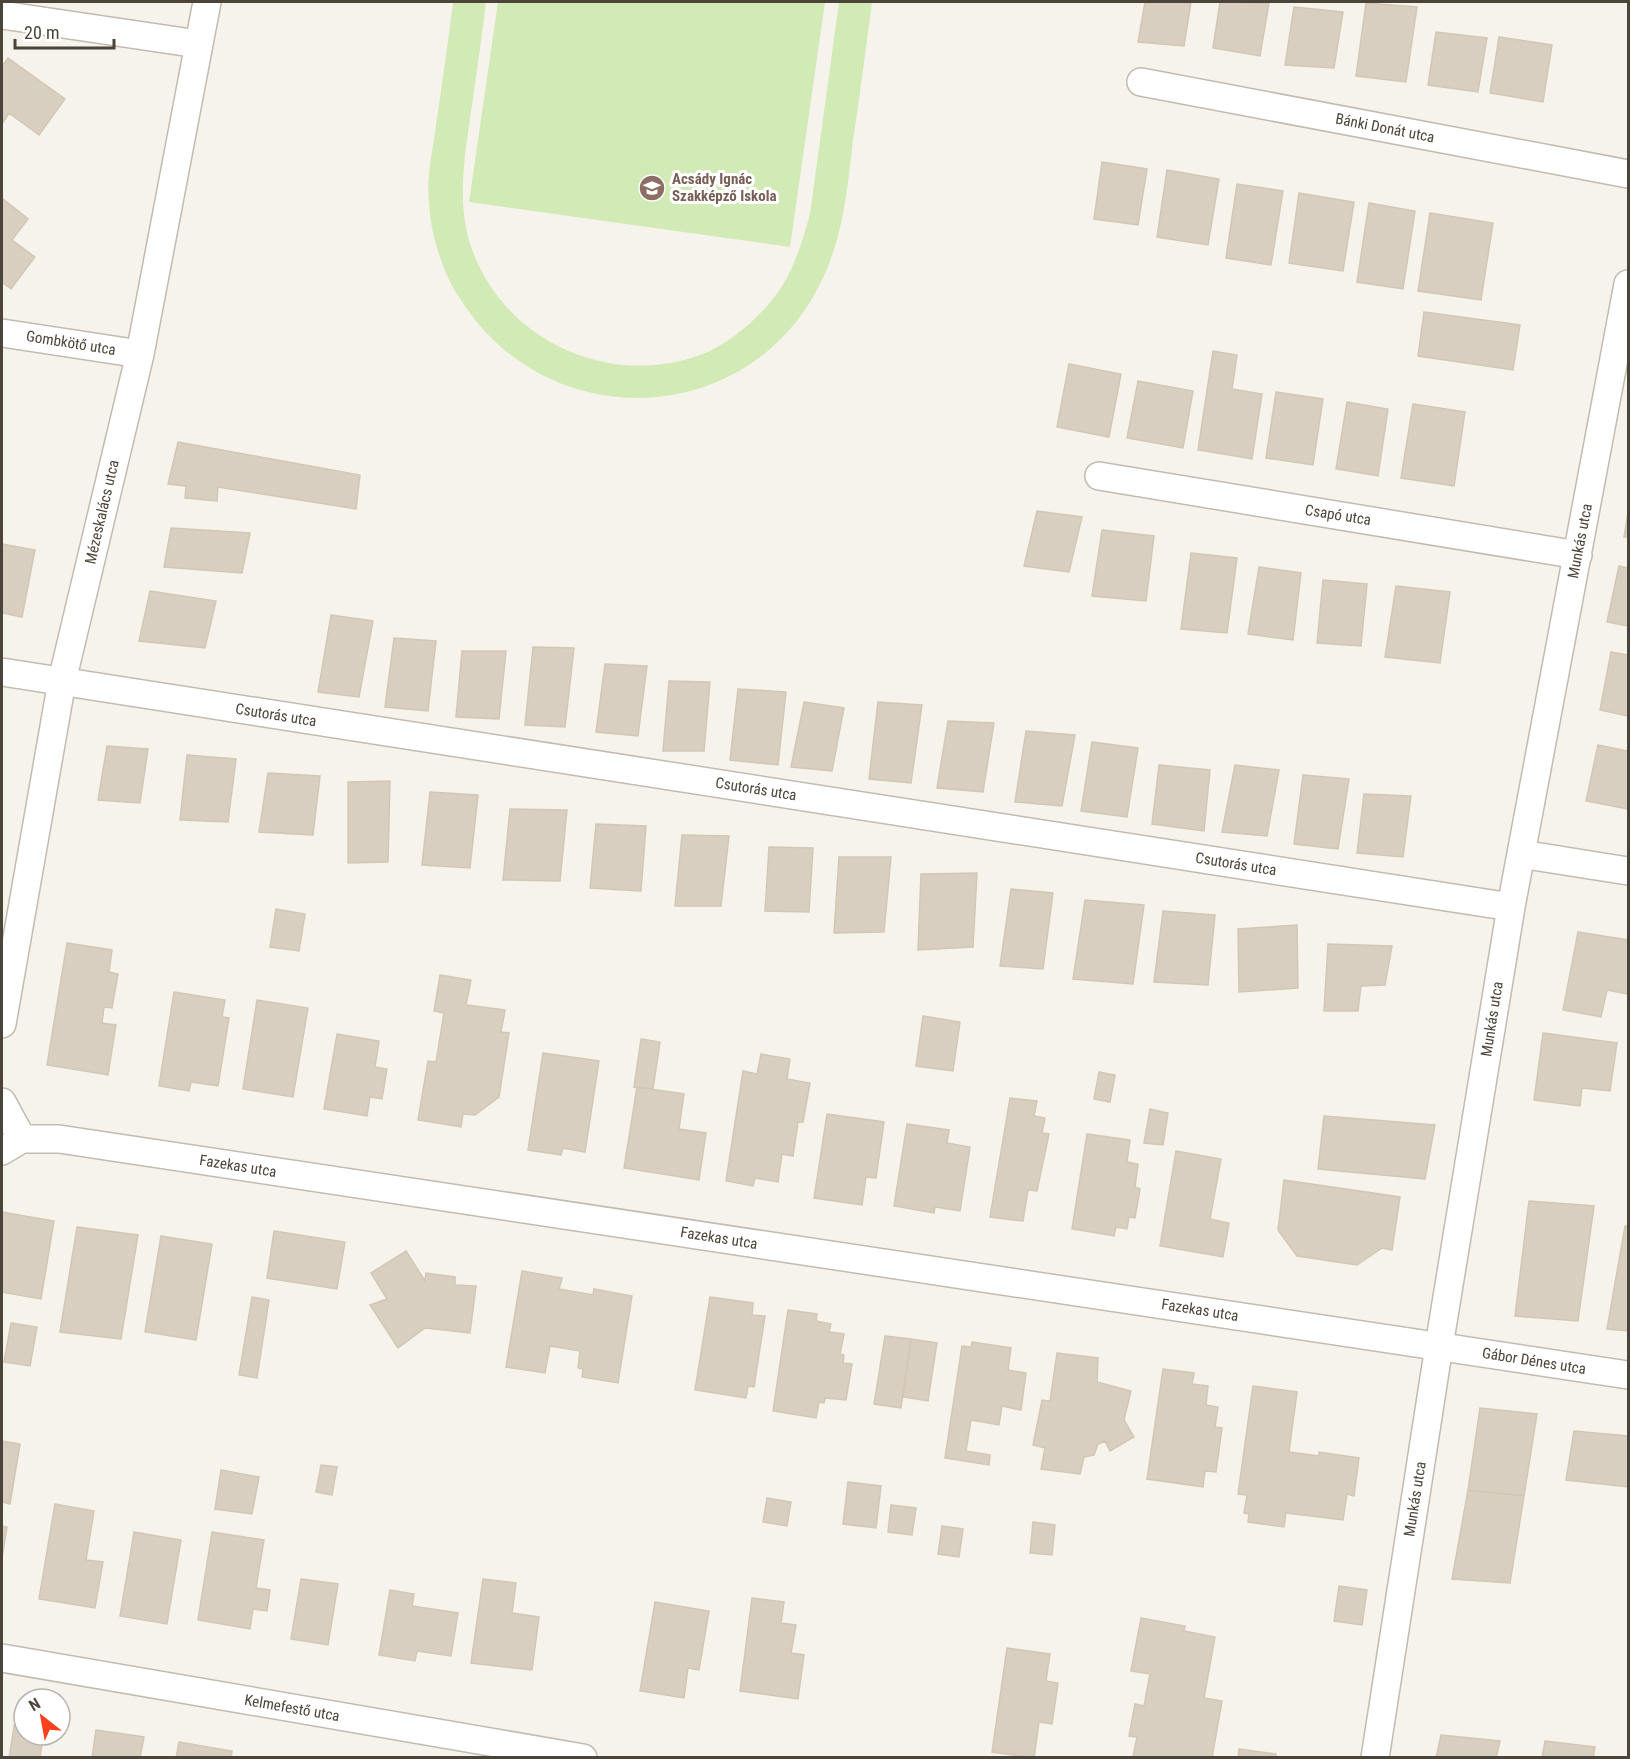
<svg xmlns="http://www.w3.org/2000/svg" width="1630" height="1759" viewBox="0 0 1630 1759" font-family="'Roboto Condensed',sans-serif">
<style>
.green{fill:#d2eab5}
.building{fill:#d8cfc1;stroke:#d3c7b4;stroke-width:1.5}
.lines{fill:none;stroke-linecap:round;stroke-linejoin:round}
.street-casing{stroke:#c2bbae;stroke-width:30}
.street{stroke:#fff;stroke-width:27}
.labels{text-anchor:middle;stroke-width:6;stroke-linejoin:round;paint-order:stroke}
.street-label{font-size:15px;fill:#4b4439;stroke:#fff}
.education-label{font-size:15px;font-weight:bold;fill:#785e54;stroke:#fff;text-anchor:start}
</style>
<rect width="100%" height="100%" fill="#f6f3ec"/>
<!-- green -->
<path class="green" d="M 453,2 L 486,2 C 482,36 477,70 472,105 C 465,155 454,208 475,257 C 511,344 612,387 700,355 C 727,345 754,322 772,300 C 792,276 802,244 810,214 L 839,2 L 872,2 C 866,48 860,94 853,141 C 847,191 843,240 819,286 C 748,426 556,436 467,309 C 458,296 449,282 444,268 C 436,248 430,224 429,203 C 426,177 433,150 436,125 C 442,84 448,43 453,2 Z
M 498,2 L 825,2 L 790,247 L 469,202 Z"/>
<!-- building -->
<path class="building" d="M 1145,2 L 1191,2 L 1184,46 L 1138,42 Z
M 1220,2 L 1269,3 L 1260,56 L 1213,48 Z
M 1366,3 L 1417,7 L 1406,82 L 1356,76 Z
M 1294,7 L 1343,12 L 1334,68 L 1285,65 Z
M 1436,32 L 1487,38 L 1478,92 L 1428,85 Z
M 1499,37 L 1552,45 L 1543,102 L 1490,93 Z
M 8,58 L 65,99 L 39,135 L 9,113 L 2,124 L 2,66 Z
M 1102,162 L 1147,169 L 1138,225 L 1094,219 Z
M 1167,170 L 1219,179 L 1208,245 L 1157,237 Z
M 1237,184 L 1283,191 L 1271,265 L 1226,258 Z
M 1299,193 L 1354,202 L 1343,271 L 1289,263 Z
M 2,198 L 28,219 L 12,240 L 35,257 L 11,289 L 2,282 Z
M 1369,203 L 1415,211 L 1403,289 L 1357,282 Z
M 1430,213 L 1493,223 L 1481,300 L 1418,291 Z
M 1424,312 L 1520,325 L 1513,370 L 1418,356 Z
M 1213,351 L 1237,355 L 1232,389 L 1262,394 L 1252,459 L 1198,450 Z
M 1069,364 L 1121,374 L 1109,437 L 1057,427 Z
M 1138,381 L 1193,391 L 1183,448 L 1127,438 Z
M 1276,392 L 1323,399 L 1313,465 L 1266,458 Z
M 1347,402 L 1388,409 L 1378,476 L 1336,469 Z
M 1413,404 L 1465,412 L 1454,486 L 1401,478 Z
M 178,442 L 360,475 L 356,509 L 218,487 L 217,501 L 185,498 L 186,486 L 168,484 Z
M 1037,511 L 1082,517 L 1069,572 L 1024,566 Z
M 1628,513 L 1628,537 L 1624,537 Z
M 171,528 L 250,533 L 242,573 L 164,567 Z
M 1102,530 L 1154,536 L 1146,601 L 1092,596 Z
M 2,544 L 35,550 L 22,617 L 2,613 Z
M 1191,553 L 1237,558 L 1227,633 L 1181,629 Z
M 1619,566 L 1628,568 L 1628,626 L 1607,622 Z
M 1259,567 L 1301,573 L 1293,640 L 1248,634 Z
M 1323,580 L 1367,584 L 1361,646 L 1317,643 Z
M 1396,586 L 1450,592 L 1440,663 L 1385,657 Z
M 150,591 L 216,601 L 205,648 L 139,641 Z
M 331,615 L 373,621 L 359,697 L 318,692 Z
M 394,638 L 436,641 L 428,711 L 385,707 Z
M 533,647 L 574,648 L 565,727 L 525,725 Z
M 462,651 L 506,651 L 499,719 L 456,717 Z
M 1611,652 L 1628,655 L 1628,716 L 1600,710 Z
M 605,664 L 647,666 L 638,736 L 596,732 Z
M 669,681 L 710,682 L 704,751 L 663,751 Z
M 738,689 L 786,692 L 778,765 L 730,760 Z
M 804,702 L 844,708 L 832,771 L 791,767 Z
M 878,702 L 922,705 L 911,783 L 869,779 Z
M 948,721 L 994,723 L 983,792 L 937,788 Z
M 1026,731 L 1075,735 L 1062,806 L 1015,802 Z
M 1092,742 L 1138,748 L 1127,817 L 1081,811 Z
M 1598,745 L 1628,751 L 1628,809 L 1586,801 Z
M 107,746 L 148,749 L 140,803 L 98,800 Z
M 187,755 L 236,759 L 228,822 L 180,820 Z
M 1159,765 L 1210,770 L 1204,831 L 1152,824 Z
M 1235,765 L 1279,770 L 1267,836 L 1222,832 Z
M 268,773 L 320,776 L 313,835 L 259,832 Z
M 1303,775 L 1349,779 L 1338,849 L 1294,844 Z
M 390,781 L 388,862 L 348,863 L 348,782 Z
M 430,792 L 478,795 L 470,868 L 422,865 Z
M 1364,794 L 1411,796 L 1403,857 L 1357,853 Z
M 510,809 L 567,810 L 560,881 L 503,880 Z
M 596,824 L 646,826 L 641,891 L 590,888 Z
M 682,835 L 729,836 L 721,906 L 675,906 Z
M 769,847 L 813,848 L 809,912 L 765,911 Z
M 839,857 L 891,857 L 884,932 L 834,933 Z
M 977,873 L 973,947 L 918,950 L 921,874 Z
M 1011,889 L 1053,893 L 1043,969 L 1000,966 Z
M 1085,900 L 1144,905 L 1133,984 L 1073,979 Z
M 276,909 L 305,914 L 299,951 L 270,947 Z
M 1163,911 L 1215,915 L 1208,985 L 1154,982 Z
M 1297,925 L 1298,988 L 1239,992 L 1238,929 Z
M 1578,932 L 1628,940 L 1628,994 L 1607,990 L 1601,1017 L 1563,1010 Z
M 67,943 L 112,950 L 109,972 L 118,974 L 112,1008 L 104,1007 L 102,1023 L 116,1025 L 108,1075 L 47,1065 Z
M 1328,944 L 1392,946 L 1385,985 L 1361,986 L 1358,1011 L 1324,1011 Z
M 440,975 L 471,980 L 466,1005 L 505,1010 L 501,1032 L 509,1033 L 499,1097 L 475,1115 L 463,1114 L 461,1127 L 418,1120 L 428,1061 L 436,1062 L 444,1013 L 434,1011 Z
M 174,992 L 225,1000 L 222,1017 L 229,1018 L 218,1086 L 191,1082 L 189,1091 L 159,1086 Z
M 257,1000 L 308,1008 L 293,1097 L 243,1089 Z
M 923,1016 L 960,1022 L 953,1071 L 916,1066 Z
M 1543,1033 L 1617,1043 L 1610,1091 L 1582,1088 L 1580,1106 L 1534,1100 Z
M 337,1034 L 379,1041 L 375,1067 L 387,1069 L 382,1099 L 370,1097 L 367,1116 L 324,1109 Z
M 641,1039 L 660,1042 L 653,1089 L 634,1087 Z
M 543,1053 L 599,1061 L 585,1152 L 563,1148 L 561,1155 L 528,1150 Z
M 761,1054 L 790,1059 L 787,1079 L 810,1083 L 803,1122 L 798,1122 L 793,1156 L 782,1154 L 778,1182 L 755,1178 L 753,1186 L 726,1181 L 743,1071 L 757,1074 Z
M 1099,1072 L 1115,1075 L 1110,1102 L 1094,1099 Z
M 637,1087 L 684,1094 L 679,1129 L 706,1133 L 699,1180 L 624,1168 Z
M 1010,1098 L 1037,1101 L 1034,1116 L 1045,1118 L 1042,1133 L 1049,1134 L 1037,1191 L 1028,1190 L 1023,1221 L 990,1217 Z
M 1150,1109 L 1168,1113 L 1163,1145 L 1144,1143 Z
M 827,1114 L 884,1122 L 876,1178 L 866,1177 L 862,1205 L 814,1198 Z
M 1324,1116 L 1435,1125 L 1425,1179 L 1318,1169 Z
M 907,1124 L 949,1130 L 947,1143 L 970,1147 L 960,1211 L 935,1207 L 934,1213 L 894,1206 Z
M 1087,1134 L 1130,1140 L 1127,1162 L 1138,1164 L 1135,1187 L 1140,1189 L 1135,1218 L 1129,1217 L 1127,1229 L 1116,1227 L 1114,1236 L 1072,1229 Z
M 1176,1151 L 1221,1159 L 1210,1219 L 1229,1223 L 1223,1257 L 1160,1246 Z
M 1284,1180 L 1400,1197 L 1392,1250 L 1382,1248 L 1357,1265 L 1297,1256 L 1278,1230 Z
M 1529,1201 L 1594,1206 L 1578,1321 L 1515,1316 Z
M 2,1212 L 54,1221 L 41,1299 L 2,1292 Z
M 1625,1226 L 1628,1226 L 1628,1331 L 1607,1329 Z
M 77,1227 L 138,1235 L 121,1339 L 60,1332 Z
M 274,1231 L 345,1242 L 337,1289 L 267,1278 Z
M 161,1236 L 212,1244 L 196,1340 L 145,1332 Z
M 406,1251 L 425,1281 L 426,1273 L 455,1277 L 455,1285 L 476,1286 L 470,1333 L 425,1328 L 398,1348 L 370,1305 L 387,1299 L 371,1273 Z
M 522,1271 L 562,1278 L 559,1289 L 593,1295 L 594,1289 L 632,1296 L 618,1383 L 582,1377 L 583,1369 L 578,1368 L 580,1351 L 550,1346 L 545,1373 L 506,1367 Z
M 252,1297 L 269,1300 L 257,1378 L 239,1375 Z
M 710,1297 L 753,1303 L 752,1315 L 765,1316 L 754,1387 L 748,1386 L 746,1398 L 695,1390 Z
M 788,1310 L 817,1314 L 816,1321 L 831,1324 L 829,1332 L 844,1334 L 840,1354 L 844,1355 L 843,1363 L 852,1364 L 846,1400 L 825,1398 L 824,1403 L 819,1402 L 816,1418 L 773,1411 Z
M 11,1323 L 37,1327 L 30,1366 L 4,1362 Z
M 885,1336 L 911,1339 L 901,1408 L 874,1404 Z
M 911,1339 L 937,1343 L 928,1401 L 903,1397 Z
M 972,1342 L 1011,1348 L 1008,1370 L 1026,1373 L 1021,1410 L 1002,1406 L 999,1425 L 971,1420 L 966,1451 L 990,1455 L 989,1465 L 945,1458 L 962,1346 L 971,1347 Z
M 1057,1353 L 1098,1358 L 1097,1382 L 1131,1391 L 1124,1420 L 1134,1437 L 1110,1451 L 1105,1441 L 1098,1444 L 1094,1455 L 1084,1457 L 1080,1474 L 1041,1469 L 1045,1448 L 1033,1445 L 1042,1400 L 1050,1401 Z
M 1163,1369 L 1194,1373 L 1192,1384 L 1208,1386 L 1206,1405 L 1218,1407 L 1215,1427 L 1222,1428 L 1216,1472 L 1205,1471 L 1203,1487 L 1147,1479 Z
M 1253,1386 L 1297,1392 L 1289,1452 L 1319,1456 L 1319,1452 L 1359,1458 L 1354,1496 L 1347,1494 L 1343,1520 L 1286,1513 L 1284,1527 L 1248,1522 L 1249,1514 L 1244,1513 L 1247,1495 L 1238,1494 Z
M 1480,1408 L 1537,1414 L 1524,1496 L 1468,1490 Z
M 1574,1431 L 1628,1436 L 1628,1487 L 1566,1480 Z
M 2,1441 L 20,1444 L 10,1504 L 2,1502 Z
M 321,1465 L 337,1467 L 332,1495 L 316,1492 Z
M 221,1470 L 259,1477 L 252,1514 L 215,1509 Z
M 848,1482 L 881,1486 L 876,1528 L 843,1524 Z
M 1468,1490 L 1524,1496 L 1510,1583 L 1452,1579 Z
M 767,1498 L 791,1502 L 787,1526 L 763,1522 Z
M 55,1504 L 94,1511 L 86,1560 L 103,1562 L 95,1608 L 39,1599 Z
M 891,1505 L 916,1508 L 912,1535 L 888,1532 Z
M 1033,1522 L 1055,1525 L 1052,1555 L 1030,1553 Z
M 2,1526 L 7,1527 L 2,1558 Z
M 942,1526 L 963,1529 L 959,1557 L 938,1554 Z
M 134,1532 L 181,1540 L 167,1624 L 120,1616 Z
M 212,1532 L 264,1540 L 256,1588 L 270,1590 L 267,1611 L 253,1609 L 250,1629 L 198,1620 Z
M 301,1579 L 338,1584 L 328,1645 L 291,1639 Z
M 483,1579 L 516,1583 L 512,1613 L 539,1617 L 532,1670 L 471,1663 Z
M 1339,1586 L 1367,1590 L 1362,1625 L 1334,1621 Z
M 390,1590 L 414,1594 L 412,1606 L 458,1613 L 451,1656 L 417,1651 L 415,1661 L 379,1655 Z
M 752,1598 L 784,1602 L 781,1623 L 796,1625 L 791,1653 L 804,1655 L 798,1699 L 740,1691 Z
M 655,1602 L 709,1611 L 699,1670 L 688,1668 L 684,1698 L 640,1691 Z
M 1141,1618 L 1185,1626 L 1184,1631 L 1215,1637 L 1204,1698 L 1222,1701 L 1212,1758 L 1133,1757 L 1137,1737 L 1129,1736 L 1135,1704 L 1144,1706 L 1150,1674 L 1131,1671 Z
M 1007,1648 L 1050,1654 L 1046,1681 L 1058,1683 L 1052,1724 L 1039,1722 L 1034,1758 L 992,1752 Z
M 16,1715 L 24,1716 L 24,1735 L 44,1735 L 40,1756 L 46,1758 L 9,1758 Z
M 96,1730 L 144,1737 L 140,1758 L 92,1758 Z
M 1441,1735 L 1500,1741 L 1496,1758 L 1436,1758 Z
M 1545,1741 L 1595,1747 L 1593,1758 L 1542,1758 Z
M 179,1742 L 232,1751 L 231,1758 L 176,1758 Z
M 1239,1749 L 1276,1754 L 1276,1758 L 1238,1758 Z"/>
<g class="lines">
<defs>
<path id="street" d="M 2,15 L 198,44
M 1141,82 L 1628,174
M 2,333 L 140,354
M 1099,476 L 1578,555
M 2,672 L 1511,907
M 1521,854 L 1628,871
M 2,1024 L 62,681 L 140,354 L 207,2
M 2,1102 L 22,1139
M 2,1151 L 22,1139 L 59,1139 L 1628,1375
M 2,1658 L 583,1758
M 1375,1758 L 1439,1346 L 1511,907 L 1628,284"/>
</defs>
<!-- street casing -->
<use href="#street" class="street-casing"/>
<!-- street -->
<use href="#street" class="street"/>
</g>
<!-- icons -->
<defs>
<symbol id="school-disc" viewBox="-11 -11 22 22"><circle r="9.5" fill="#8d6e63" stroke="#fff"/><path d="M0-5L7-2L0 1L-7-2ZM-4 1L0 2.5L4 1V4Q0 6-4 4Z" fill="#fff"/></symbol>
</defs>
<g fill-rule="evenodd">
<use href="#school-disc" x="637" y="173" width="30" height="30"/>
</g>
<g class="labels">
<!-- street labels -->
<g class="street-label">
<text transform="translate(1385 128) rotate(11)" y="5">Bánki Donát utca</text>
<text transform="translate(71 343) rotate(9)" y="5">Gombkötő utca</text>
<text transform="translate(102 512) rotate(-77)" y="5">Mézeskalács utca</text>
<text transform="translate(1338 515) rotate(9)" y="5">Csapó utca</text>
<text transform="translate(1580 541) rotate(-79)" y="5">Munkás utca</text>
<text transform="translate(276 715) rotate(9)" y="5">Csutorás utca</text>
<text transform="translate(756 789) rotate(9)" y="5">Csutorás utca</text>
<text transform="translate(1236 864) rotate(9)" y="5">Csutorás utca</text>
<text transform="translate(1492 1019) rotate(-81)" y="5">Munkás utca</text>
<text transform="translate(238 1166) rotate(9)" y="5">Fazekas utca</text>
<text transform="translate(719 1238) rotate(9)" y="5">Fazekas utca</text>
<text transform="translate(1200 1310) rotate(9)" y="5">Fazekas utca</text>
<text transform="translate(1534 1361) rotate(9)" y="5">Gábor Dénes utca</text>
<text transform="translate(1415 1499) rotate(-81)" y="5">Munkás utca</text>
<text transform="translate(292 1708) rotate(10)" y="5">Kelmefestő utca</text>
</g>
<!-- education labels -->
<g class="education-label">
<text x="672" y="184">Acsády Ignác<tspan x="672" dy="17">Szakképző Iskola</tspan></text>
</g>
</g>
<!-- border -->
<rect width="1630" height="1759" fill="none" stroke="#4b4439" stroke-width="6"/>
<!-- north arrow -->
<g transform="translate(42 1717) rotate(329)"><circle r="28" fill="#ffffff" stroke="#b7b4b0" stroke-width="1.5"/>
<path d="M0-4.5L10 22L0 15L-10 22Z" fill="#fc3f1d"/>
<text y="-9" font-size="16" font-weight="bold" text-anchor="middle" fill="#4b4439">N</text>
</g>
<!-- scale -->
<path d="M15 39v9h99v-9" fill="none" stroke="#4b4439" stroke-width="3"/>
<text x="24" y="39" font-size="18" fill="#4b4439" stroke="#ffffff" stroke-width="4.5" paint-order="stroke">20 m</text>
</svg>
